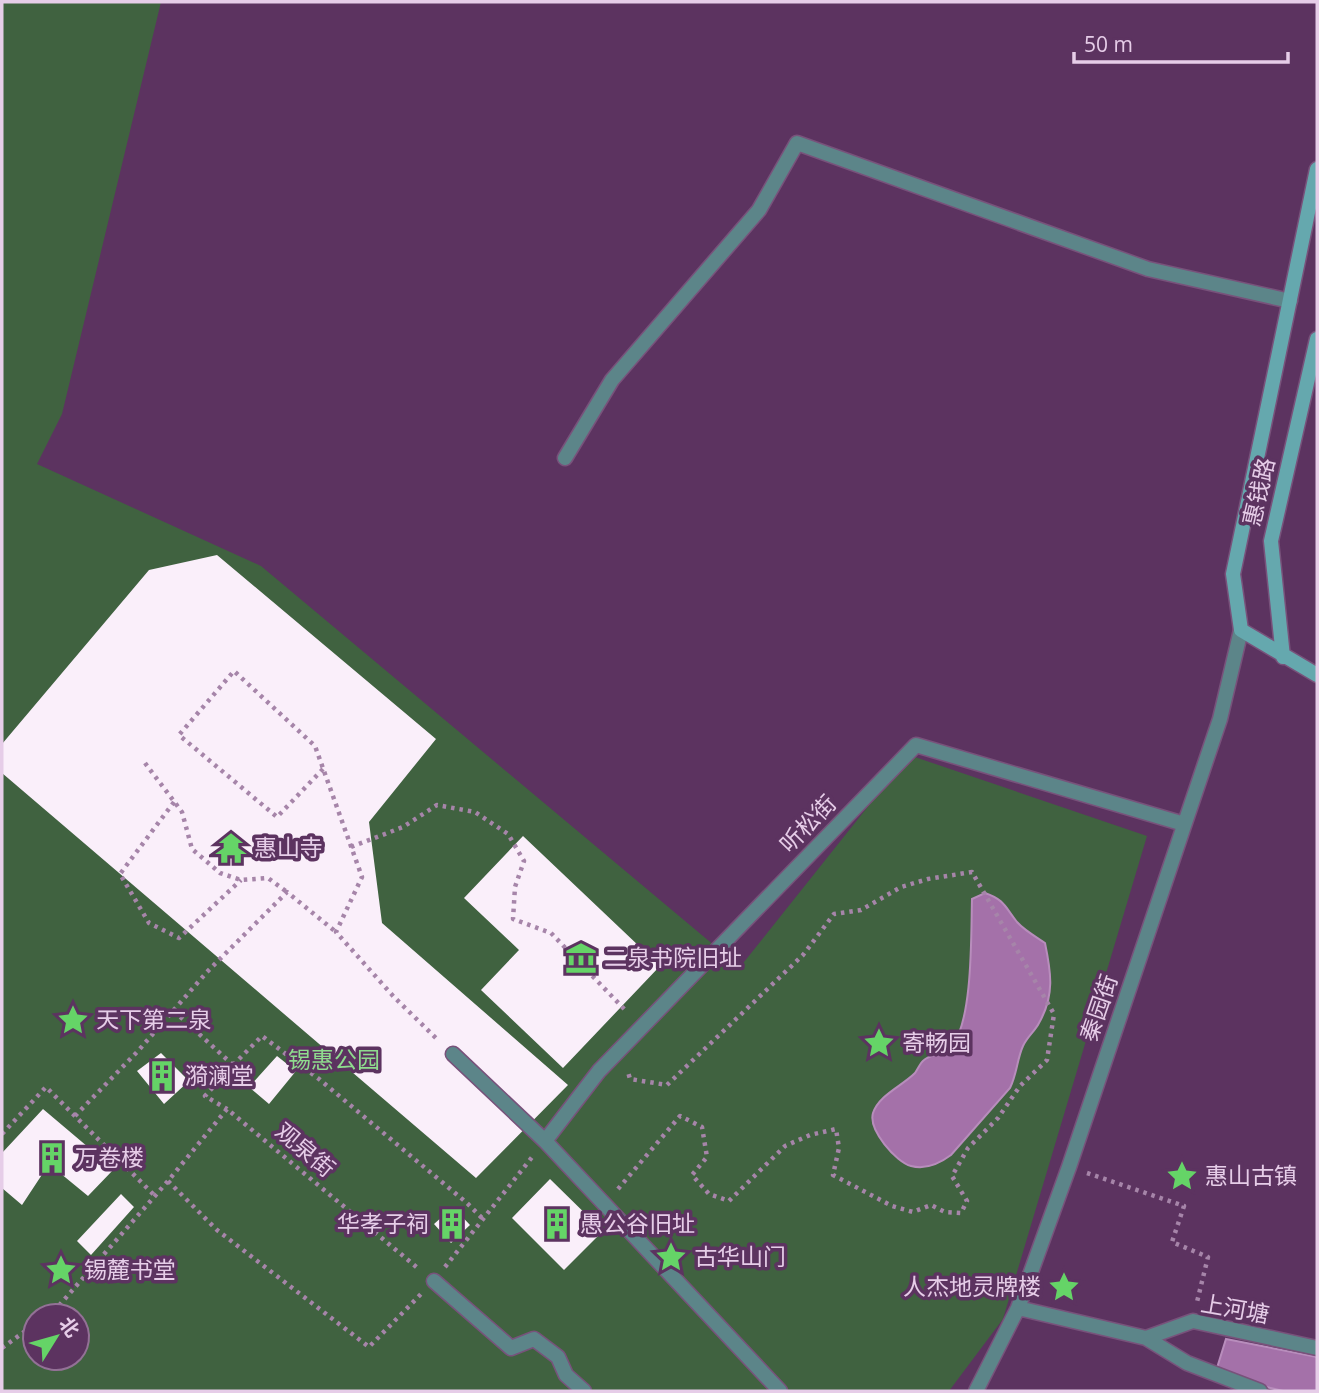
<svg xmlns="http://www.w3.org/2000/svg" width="1319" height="1393" viewBox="0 0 1319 1393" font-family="'Open Sans','Noto Sans SC',sans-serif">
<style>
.green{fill:#406240;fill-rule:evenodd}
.water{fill:#a471a9;stroke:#b88dbc;stroke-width:2}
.building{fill:#faeffa}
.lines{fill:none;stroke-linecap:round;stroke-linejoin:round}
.pedestrian-casing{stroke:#78527b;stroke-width:17}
.minor-casing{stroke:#78527b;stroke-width:17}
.secondary-casing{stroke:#78527b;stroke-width:17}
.path{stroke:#a685a9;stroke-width:4.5;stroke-dasharray:3.5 5;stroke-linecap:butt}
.pedestrian{stroke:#5c8589;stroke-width:14}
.minor{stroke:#5c8589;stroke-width:14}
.secondary{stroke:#65a8ae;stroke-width:14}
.labels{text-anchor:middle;stroke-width:7;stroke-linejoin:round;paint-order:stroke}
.street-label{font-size:23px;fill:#e6cde8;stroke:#5c3360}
.poi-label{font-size:23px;fill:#e6cde8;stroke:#5c3360;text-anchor:start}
.park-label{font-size:23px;fill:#8fdb8e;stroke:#5c3360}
</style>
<rect width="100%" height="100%" fill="#5c3360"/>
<!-- green -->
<path class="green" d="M 2,2 L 161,2 L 62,414 L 37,464 L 261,566 L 740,967 L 909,755 L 1147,836 L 1003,1319 L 949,1391 L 2,1391 ZM 35,1316 L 77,1316 L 77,1358 L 35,1358 Z"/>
<!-- water -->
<path class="water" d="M 985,893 C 1005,900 1005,907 1017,922 C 1024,930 1036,937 1045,943 C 1051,972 1055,995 1039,1023 C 1035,1031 1027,1037 1023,1046 C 1017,1059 1017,1074 1010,1088 L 951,1155 C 939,1164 926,1170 911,1166 C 896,1162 868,1130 873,1113 C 879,1095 902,1086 915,1073 C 918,1069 920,1063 924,1060 C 932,1053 946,1055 952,1046 C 973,1020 971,934 972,899 Z
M 1226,1339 L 1317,1357 L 1317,1391 L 1283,1391 L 1258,1385 L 1217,1368 Z"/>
<!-- building -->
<path class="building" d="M 217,555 L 436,739 L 369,822 L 382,923 L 568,1085 L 476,1178 L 2,773 L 2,744 L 149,570 Z
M 523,836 L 660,966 L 563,1068 L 481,990 L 519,950 L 464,898 Z
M 161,1053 L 189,1081 L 164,1104 L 137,1071 Z
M 277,1056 L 296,1071 L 269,1104 L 249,1087 Z
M 43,1109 L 114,1169 L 88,1196 L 49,1164 L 22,1205 L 2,1188 L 2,1153 Z
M 550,1179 L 603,1231 L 564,1270 L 512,1218 Z
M 121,1194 L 134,1207 L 91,1255 L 77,1241 Z
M 453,1207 L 470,1225 L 451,1243 L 434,1224 Z"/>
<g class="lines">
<defs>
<path id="pedestrian" d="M 453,1054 L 545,1141 L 780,1391
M 545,1141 L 599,1071 L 916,745 L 1184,824
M 434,1281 L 511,1348 L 534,1339 L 558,1357 L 566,1375 L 584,1391
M 1018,1308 L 1146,1338 L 1187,1363 L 1260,1391
M 1146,1338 L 1193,1321 L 1317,1348
M 976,1391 L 1018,1308 L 1069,1167 L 1220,719 L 1241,630"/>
<path id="minor" d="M 565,458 L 612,380 L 759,210 L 797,143 L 1148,269 L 1290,301"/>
<path id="secondary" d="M 1317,169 L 1233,574 L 1241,630 L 1317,675
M 1283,657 L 1271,541 L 1317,339"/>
</defs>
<!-- pedestrian casing -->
<use href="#pedestrian" class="pedestrian-casing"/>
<!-- minor casing -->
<use href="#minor" class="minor-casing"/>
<!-- secondary casing -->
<use href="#secondary" class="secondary-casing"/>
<!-- path -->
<path class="path" d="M 145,763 L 182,812 L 192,849 L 220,873 L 241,880 L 268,878 L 287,892
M 323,769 L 277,817 L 179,735 L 234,671 L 315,746 L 362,877 L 336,932 L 394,997 L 439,1041
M 174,802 L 120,874 L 149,923 L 179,938 L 241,880
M 351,847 L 403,827 L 437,805 L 475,812 L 508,834 L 524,861 L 515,887 L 513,919 L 551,933 L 627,1012
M 174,1011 L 233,1065 L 205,1096 L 227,1109
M 233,1065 L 262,1036 L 319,1079 L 467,1203 L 483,1219
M 75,1116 L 138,1051 L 207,972 L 287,892 L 336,932
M 2,1134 L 46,1087 L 155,1196
M 1087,1173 L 1184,1206 L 1172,1242 L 1208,1257 L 1197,1302
M 168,1181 L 217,1230 L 369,1347 L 421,1294
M 618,1189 L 680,1116 L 702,1127 L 707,1157 L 692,1175 L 709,1194 L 729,1201 L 785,1146 L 810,1135 L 836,1129 L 839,1148 L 833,1175 L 892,1206 L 913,1212 L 931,1205 L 945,1212 L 961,1213 L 967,1201 L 952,1176 L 968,1148 L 998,1118 L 1020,1086 L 1047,1060 L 1054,1014 L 972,872 L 928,879 L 901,887 L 861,910 L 834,914 L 803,955 L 667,1085 L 630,1079 L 628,1072
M 445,1267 L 533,1156
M 46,1316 L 56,1309 L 168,1181 L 227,1109 L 420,1270
M 2,1348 L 35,1324"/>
<!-- pedestrian -->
<use href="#pedestrian" class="pedestrian"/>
<!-- minor -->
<use href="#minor" class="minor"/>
<!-- secondary -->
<use href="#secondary" class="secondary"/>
</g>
<!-- icons -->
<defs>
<symbol id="temple-bare" viewBox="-9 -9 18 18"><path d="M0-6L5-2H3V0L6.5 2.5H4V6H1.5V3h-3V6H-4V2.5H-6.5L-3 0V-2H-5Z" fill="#65d467" stroke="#5c3360" stroke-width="2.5" paint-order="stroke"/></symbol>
<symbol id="museum-bare" viewBox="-9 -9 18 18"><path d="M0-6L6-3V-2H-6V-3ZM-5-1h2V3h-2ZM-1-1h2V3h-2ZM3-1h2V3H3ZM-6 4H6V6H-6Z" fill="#65d467" stroke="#5c3360" stroke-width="2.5" paint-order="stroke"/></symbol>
<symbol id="sight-bare" viewBox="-9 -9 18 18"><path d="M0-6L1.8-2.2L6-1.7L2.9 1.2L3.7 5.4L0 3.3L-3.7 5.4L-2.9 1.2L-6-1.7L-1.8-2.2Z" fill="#65d467" stroke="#5c3360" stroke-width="2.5" paint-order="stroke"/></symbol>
<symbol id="building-bare" viewBox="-9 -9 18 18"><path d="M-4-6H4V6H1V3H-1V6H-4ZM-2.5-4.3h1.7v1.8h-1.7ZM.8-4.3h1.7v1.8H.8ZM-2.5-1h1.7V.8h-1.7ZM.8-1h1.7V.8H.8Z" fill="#65d467" stroke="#5c3360" stroke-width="2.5" paint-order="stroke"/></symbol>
</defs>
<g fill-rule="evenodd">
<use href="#temple-bare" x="209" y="826" width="44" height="44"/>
<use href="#museum-bare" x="559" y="936" width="44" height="44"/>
<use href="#sight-bare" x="51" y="998" width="44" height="44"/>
<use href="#sight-bare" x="857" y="1021" width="44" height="44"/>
<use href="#building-bare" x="140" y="1054" width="44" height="44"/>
<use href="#building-bare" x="30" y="1136" width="44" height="44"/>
<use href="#sight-bare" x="1160" y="1154" width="44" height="44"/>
<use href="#building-bare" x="430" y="1202" width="44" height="44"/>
<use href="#building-bare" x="535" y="1202" width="44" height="44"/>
<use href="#sight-bare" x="649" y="1235" width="44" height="44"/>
<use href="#sight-bare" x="39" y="1248" width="44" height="44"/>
<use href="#sight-bare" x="1042" y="1265" width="44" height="44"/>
</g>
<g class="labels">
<!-- street labels -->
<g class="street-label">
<text transform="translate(1259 492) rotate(-77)" y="8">惠钱路</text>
<text transform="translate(808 824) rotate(-46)" y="8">听松街</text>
<text transform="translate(1099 1008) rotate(-71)" y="8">秦园街</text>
<text transform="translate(305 1150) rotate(40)" y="8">观泉街</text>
<text transform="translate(1235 1309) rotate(10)" y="8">上河塘</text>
</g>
<!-- poi labels -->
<g class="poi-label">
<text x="254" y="856">惠山寺</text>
<text x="604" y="966">二泉书院旧址</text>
<text x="96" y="1028">天下第二泉</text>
<text x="902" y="1051">寄畅园</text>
<text x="185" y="1084">漪澜堂</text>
<text x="75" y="1166">万卷楼</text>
<text x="1205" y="1184">惠山古镇</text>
<text x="429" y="1232" text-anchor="end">华孝子祠</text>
<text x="580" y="1232">愚公谷旧址</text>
<text x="694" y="1265">古华山门</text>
<text x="84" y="1278">锡麓书堂</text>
<text x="1041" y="1295" text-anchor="end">人杰地灵牌楼</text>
</g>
<!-- park labels -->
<g class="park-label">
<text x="334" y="1068">锡惠公园</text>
</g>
</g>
<!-- border -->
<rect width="1319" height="1393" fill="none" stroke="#e6cde8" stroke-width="7"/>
<!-- north arrow -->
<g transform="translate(56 1337) rotate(53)"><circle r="33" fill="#5c3360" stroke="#937196" stroke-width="2"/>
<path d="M0-5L12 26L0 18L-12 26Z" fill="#65d467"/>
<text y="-10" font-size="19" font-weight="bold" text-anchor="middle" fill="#e6cde8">北</text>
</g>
<!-- scale -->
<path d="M1074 52v10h214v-10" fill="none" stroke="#e6cde8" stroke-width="3.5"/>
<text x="1084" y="52" font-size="21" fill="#e6cde8" stroke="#5c3360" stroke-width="5" paint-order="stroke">50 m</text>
</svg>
